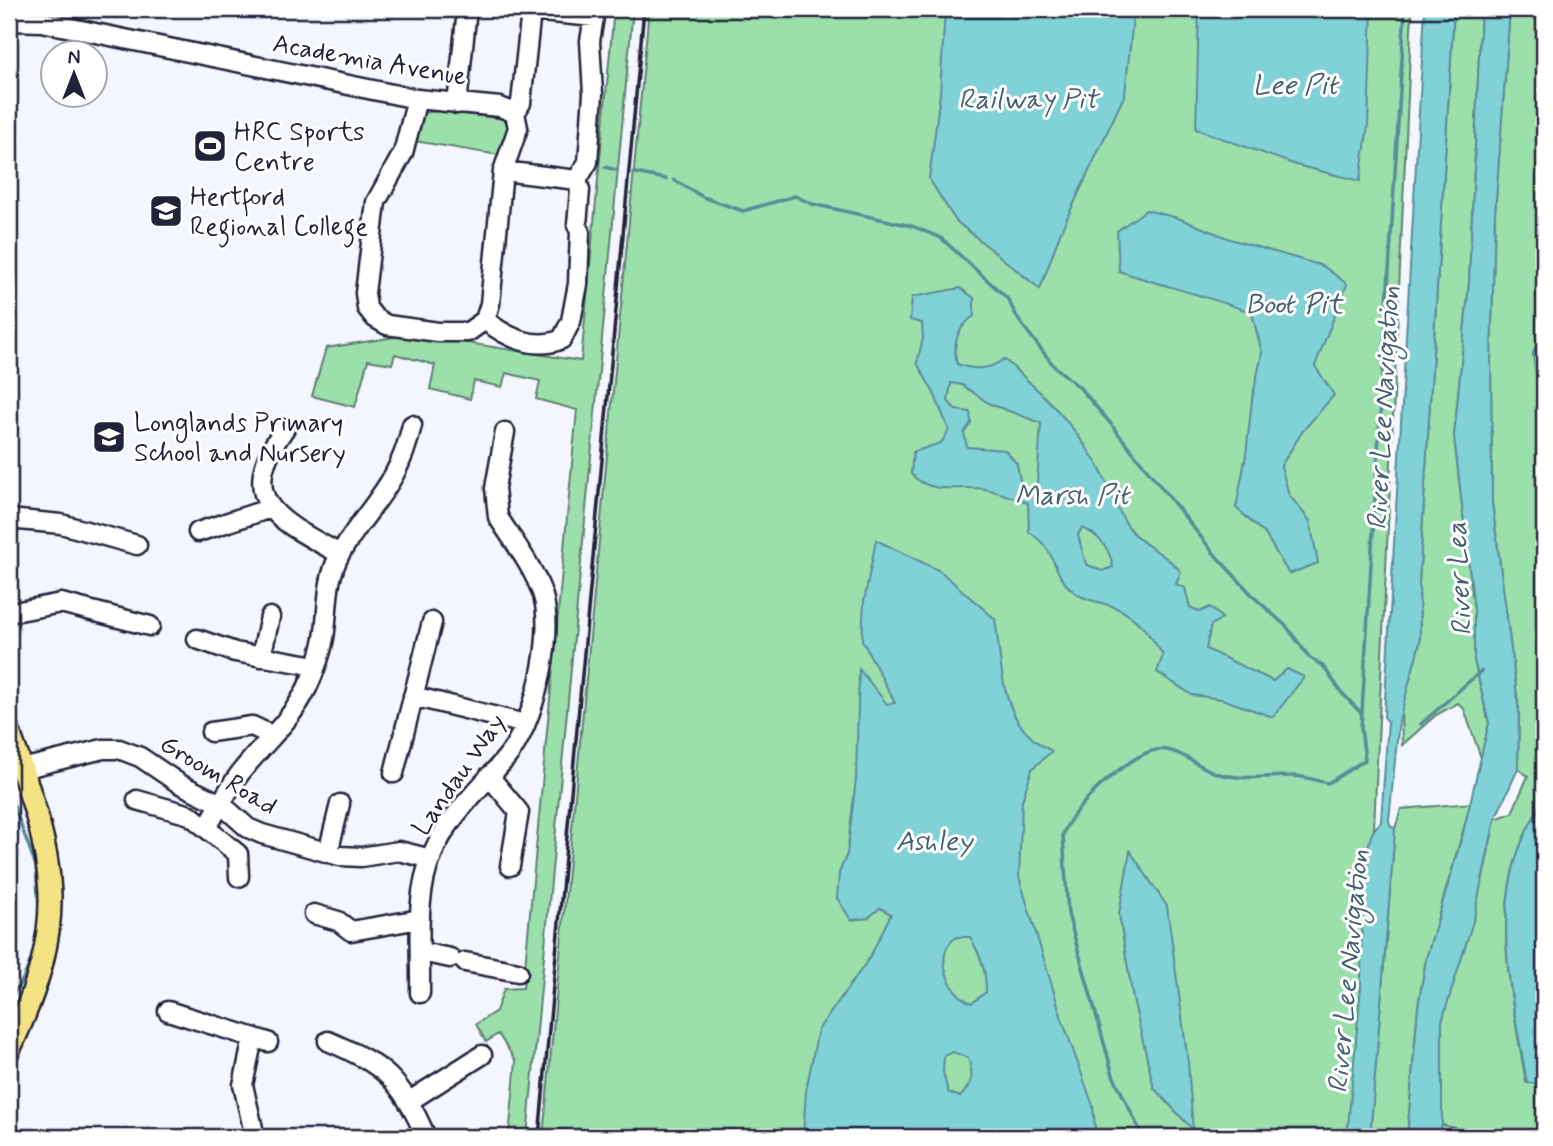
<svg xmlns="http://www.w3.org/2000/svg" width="1553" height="1146" viewBox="0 0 1553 1146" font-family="Mynerve,sans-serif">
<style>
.green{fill:#9bdfaa;stroke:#5e8072;stroke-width:2}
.water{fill:#80d2d7;stroke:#5a8c99;stroke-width:2;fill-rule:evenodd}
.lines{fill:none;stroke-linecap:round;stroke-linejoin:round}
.stream{stroke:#5a8c99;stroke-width:3.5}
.minor-casing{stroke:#22223b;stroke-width:23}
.major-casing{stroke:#22223b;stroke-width:26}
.minor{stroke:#fff;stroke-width:18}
.major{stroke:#f4e382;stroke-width:21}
.rail{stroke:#22223b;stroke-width:3.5}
.labels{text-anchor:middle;stroke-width:6;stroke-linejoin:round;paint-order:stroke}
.street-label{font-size:26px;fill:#22223b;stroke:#fff}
.poi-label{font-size:26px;fill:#22223b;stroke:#fff;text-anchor:start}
.water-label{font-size:28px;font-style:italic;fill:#436072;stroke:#fff}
</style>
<rect width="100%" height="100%" fill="#f3f6fe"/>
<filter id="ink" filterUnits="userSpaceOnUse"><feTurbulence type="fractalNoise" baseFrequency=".0143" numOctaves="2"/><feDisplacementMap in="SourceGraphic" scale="14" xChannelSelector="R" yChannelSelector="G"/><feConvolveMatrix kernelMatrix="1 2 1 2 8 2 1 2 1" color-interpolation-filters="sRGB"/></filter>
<g filter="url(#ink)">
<!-- green -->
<path class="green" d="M 614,9 L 633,9 L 527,1137 L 509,1137 L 516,1061 L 498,1034 L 486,1042 L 476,1024 L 496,1011 L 504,989 L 523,988 L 577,410 L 536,399 L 540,381 L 506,373 L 502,387 L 474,381 L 470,399 L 430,389 L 435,365 L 395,354 L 392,364 L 368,360 L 355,407 L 312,396 L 326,348 L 402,336 L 436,338 L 581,361 Z
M 649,9 L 1412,9 L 1373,849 L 1349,1137 L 543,1137 Z
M 1454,9 L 1481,9 L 1469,283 L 1454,436 L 1474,609 L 1474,660 L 1489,723 L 1481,758 L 1464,709 L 1458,703 L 1436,715 L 1402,745 L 1401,711 L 1420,642 L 1419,583 Z
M 1510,9 L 1544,9 L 1544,329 L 1533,354 L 1544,426 L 1544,801 C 1483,888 1510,986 1526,1082 L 1544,1084 L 1544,1137 L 1492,1137 L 1442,1125 L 1442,1021 L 1483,878 L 1495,819 L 1512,813 L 1528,776 L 1518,769 L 1519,711 L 1492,503 L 1491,360 L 1495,213 Z
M 440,111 L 505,119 L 509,128 L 498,155 L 414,141 L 421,113 Z
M 1471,803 L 1426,959 L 1418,1007 L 1407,1137 L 1370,1137 L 1395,829 L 1401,809 Z"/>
<!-- water -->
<path class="water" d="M 945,9 L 1134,9 L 1125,94 L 1061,231 L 1040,289 L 956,221 L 929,179 L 940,94 Z
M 1199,9 L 1372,9 L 1368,126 L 1360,181 L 1296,165 L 1196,129 Z
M 1425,9 L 1454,9 L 1419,583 L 1420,642 L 1399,721 L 1389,820 L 1390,825 L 1395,829 L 1370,1137 L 1347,1137 L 1361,987 L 1362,899 C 1373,876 1359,839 1381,822 L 1388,722 L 1384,717 Z
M 1481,9 L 1510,9 L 1495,213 L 1491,360 L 1492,503 L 1519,711 L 1518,769 L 1495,819 L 1474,918 L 1442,1021 L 1442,1125 L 1436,1137 L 1407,1137 L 1418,1007 L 1426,959 L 1463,833 L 1489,723 L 1474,660 L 1474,609 L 1454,436 L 1469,283 Z
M 1146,210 L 1178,218 L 1230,239 L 1323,266 L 1347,284 L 1315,366 L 1334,395 L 1302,432 L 1281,466 L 1289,495 L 1310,521 L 1318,563 L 1289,574 L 1265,534 L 1236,508 L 1246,455 L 1252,400 L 1262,353 L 1252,313 C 1208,296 1163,286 1119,271 L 1117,231 Z
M 960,288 L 974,298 L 974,316 C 957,328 952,344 957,364 C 973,370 990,370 1004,359 C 1040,391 1068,417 1094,459 C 1110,483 1115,513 1135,535 C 1149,549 1168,555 1181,572 L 1176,584 L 1185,588 L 1190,607 L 1200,612 L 1210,607 L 1222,618 L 1211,625 L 1206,649 L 1273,681 L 1287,669 L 1304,677 L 1273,717 L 1222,699 L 1192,695 L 1157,672 L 1163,655 C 1150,635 1137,616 1114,607 C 1100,601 1086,602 1073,591 C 1050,572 1059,551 1029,532 L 1028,503 C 1014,498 999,492 985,489 C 957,485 932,496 911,474 L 913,452 L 941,443 L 949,430 L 934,393 L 917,363 L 923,338 L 922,323 L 910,320 L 912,297 ZM 951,383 L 962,385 L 990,404 L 1041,423 L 1037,484 L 1030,490 L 1021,486 L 1017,464 L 1005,450 L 967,447 L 964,433 L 971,423 L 970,412 L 956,410 L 948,401 ZM 1082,528 C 1099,535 1110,549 1113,567 L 1102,571 L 1086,564 L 1078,535 Z
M 1544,329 L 1544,426 L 1533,354 Z
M 876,540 L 940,571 L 995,619 C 1003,670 999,726 1052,751 L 1032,769 L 1022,801 L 1019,877 L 1063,1022 L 1093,1106 L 1096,1137 L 982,1137 L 967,1128 L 958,1137 L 803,1137 L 806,1091 L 818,1030 L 870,957 L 891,914 L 880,908 L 868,918 L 851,920 L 837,898 L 839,873 L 847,854 L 856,779 L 859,669 L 887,704 L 895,703 L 862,640 L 864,601 ZM 957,937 L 970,937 C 981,956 986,970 986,992 L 972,1003 C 948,995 932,951 957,937 ZM 953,1052 L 968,1058 C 974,1076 973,1083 960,1097 L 948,1092 L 943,1072 L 944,1056 Z
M 1544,801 L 1544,1084 L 1527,1083 C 1510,986 1483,888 1544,801 Z
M 1130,851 L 1167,906 L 1188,1062 L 1193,1130 L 1154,1088 L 1133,999 L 1119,914 Z"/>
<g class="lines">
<!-- stream -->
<path class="stream" d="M 605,167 L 616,170
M 635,173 L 666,179
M 674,180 L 703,197 L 743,211 L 795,196 L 812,204 L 912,226 L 941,238 L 1007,298 L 1020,322 L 1054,366 L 1080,388 L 1111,424
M 1113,427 L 1217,557 L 1256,599 L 1287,627 L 1309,657 L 1323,666 L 1342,693 L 1362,714
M 1421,724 L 1481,671
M 9,793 L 36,866 L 39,908
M 9,1001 L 23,979 L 34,953
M 1143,1137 L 1113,1075 L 1068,914 L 1063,835 C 1069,810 1129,754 1156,750 C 1176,746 1198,767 1216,773 C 1240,781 1267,776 1291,776 C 1303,775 1316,781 1328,783 L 1365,760 L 1361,728 L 1405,9"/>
<defs>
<path id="minor" d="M 9,21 L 42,22 L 417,99 L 500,107 L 515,113
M 417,99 L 403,153 L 376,202 L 365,293 L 367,308 L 375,318 L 387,325 L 438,332 L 468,332 L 485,320 L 490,304 L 503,171 L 518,128 L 515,113
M 457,104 L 467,9
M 503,171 L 577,180
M 485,320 C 506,337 535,351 562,339 L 571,321 L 578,284 L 580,231 L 577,225 L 580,190 L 577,180 L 588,162 L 593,94 L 590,41 L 594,17 L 531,11 L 521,103 L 515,113
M 285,428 C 233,501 278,520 340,554
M 9,519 L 61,524 L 137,545
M 198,532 L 271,508
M 9,613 L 61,603 L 150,626
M 197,639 L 235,652 L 316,666
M 261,657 L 270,617
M 413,696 L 525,724
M 211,732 L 252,726 L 271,735
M 22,769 L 103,749 L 119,749 L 140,757 L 180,784 L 221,804 L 248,828 L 262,834 L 340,856 L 361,857 L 399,851 L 431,859
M 394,773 L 432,622
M 489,776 L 519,812 L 510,866
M 137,800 L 190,815 L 238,854 L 239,877
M 207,827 C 218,809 228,789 241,772 C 262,745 292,720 307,688 C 314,673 321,655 324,638 C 329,608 325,582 340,554 C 370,503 398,488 412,425
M 328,853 L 340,804
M 314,914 L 338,921 L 351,931 L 420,919
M 421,952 L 450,958
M 465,962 L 518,972
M 420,993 C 421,947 414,898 432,855 C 448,816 479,790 506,758 C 534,726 555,636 543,596 C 534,568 514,542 498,517 L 495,488 L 505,432
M 168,1011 L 268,1042
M 253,1038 L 243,1085 L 255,1137
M 328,1041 C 384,1065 401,1079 426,1137
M 408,1102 L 482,1055"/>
<path id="major" d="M 9,732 C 56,864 71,918 9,1050"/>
</defs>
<!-- minor casing -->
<use href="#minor" class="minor-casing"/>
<!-- major casing -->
<use href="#major" class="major-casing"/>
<!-- minor -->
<use href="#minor" class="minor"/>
<!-- major -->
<use href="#major" class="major"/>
<!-- rail -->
<path class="rail" d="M 539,1137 L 644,9"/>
</g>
</g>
<!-- icons -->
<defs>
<symbol id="stadium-square" viewBox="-11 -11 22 22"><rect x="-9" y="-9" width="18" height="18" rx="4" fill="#22223b" stroke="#fff"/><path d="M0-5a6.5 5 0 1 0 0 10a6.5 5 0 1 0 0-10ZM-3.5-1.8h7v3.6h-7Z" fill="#fff"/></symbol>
<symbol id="university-square" viewBox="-11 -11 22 22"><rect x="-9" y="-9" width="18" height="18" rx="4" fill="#22223b" stroke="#fff"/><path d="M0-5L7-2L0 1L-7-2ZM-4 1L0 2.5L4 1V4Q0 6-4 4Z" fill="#fff"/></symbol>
<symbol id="school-square" viewBox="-11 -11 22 22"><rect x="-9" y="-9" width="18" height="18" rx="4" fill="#22223b" stroke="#fff"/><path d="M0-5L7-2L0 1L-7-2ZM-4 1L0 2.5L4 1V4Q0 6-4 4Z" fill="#fff"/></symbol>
</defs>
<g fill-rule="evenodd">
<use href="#stadium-square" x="191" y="127" width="38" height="38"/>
<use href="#university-square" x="147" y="192" width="38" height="38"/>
<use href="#school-square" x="90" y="418" width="38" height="38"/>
</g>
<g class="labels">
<!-- street labels -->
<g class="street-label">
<text transform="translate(370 59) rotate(10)" y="9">Academia Avenue</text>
<text transform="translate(219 774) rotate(31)" y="9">Groom Road</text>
<text transform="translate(458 774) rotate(-55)" y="9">Landau Way</text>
</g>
<!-- poi labels -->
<g class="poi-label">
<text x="234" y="140">HRC Sports<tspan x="234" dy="30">Centre</tspan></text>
<text x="190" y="205">Hertford<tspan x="190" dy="30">Regional College</tspan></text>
<text x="134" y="431">Longlands Primary<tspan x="134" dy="30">School and Nursery</tspan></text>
</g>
<!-- water labels -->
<g class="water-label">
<text x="1295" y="94">Lee Pit</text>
<text x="1028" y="108">Railway Pit</text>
<text x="1294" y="313">Boot Pit</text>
<text transform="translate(1382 408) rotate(-87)" y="10">River Lee Navigation</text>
<text x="1072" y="504">Marsh Pit</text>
<text transform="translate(1458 579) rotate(-93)" y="10">River Lea</text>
<text x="934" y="850">Ashley</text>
<text transform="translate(1347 971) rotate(-85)" y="10">River Lee Navigation</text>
</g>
</g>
<!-- margin -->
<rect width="1553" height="1146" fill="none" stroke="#fff" stroke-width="35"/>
<rect x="18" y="18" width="1518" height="1111" fill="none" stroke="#22223b" stroke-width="2.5" filter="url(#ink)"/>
<!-- north arrow -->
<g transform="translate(74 74)"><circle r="33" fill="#ffffff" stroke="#a7a7b1" stroke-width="2"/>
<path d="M0-5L12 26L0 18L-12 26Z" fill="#22223b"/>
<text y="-10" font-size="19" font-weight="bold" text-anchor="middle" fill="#22223b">N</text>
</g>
</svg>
